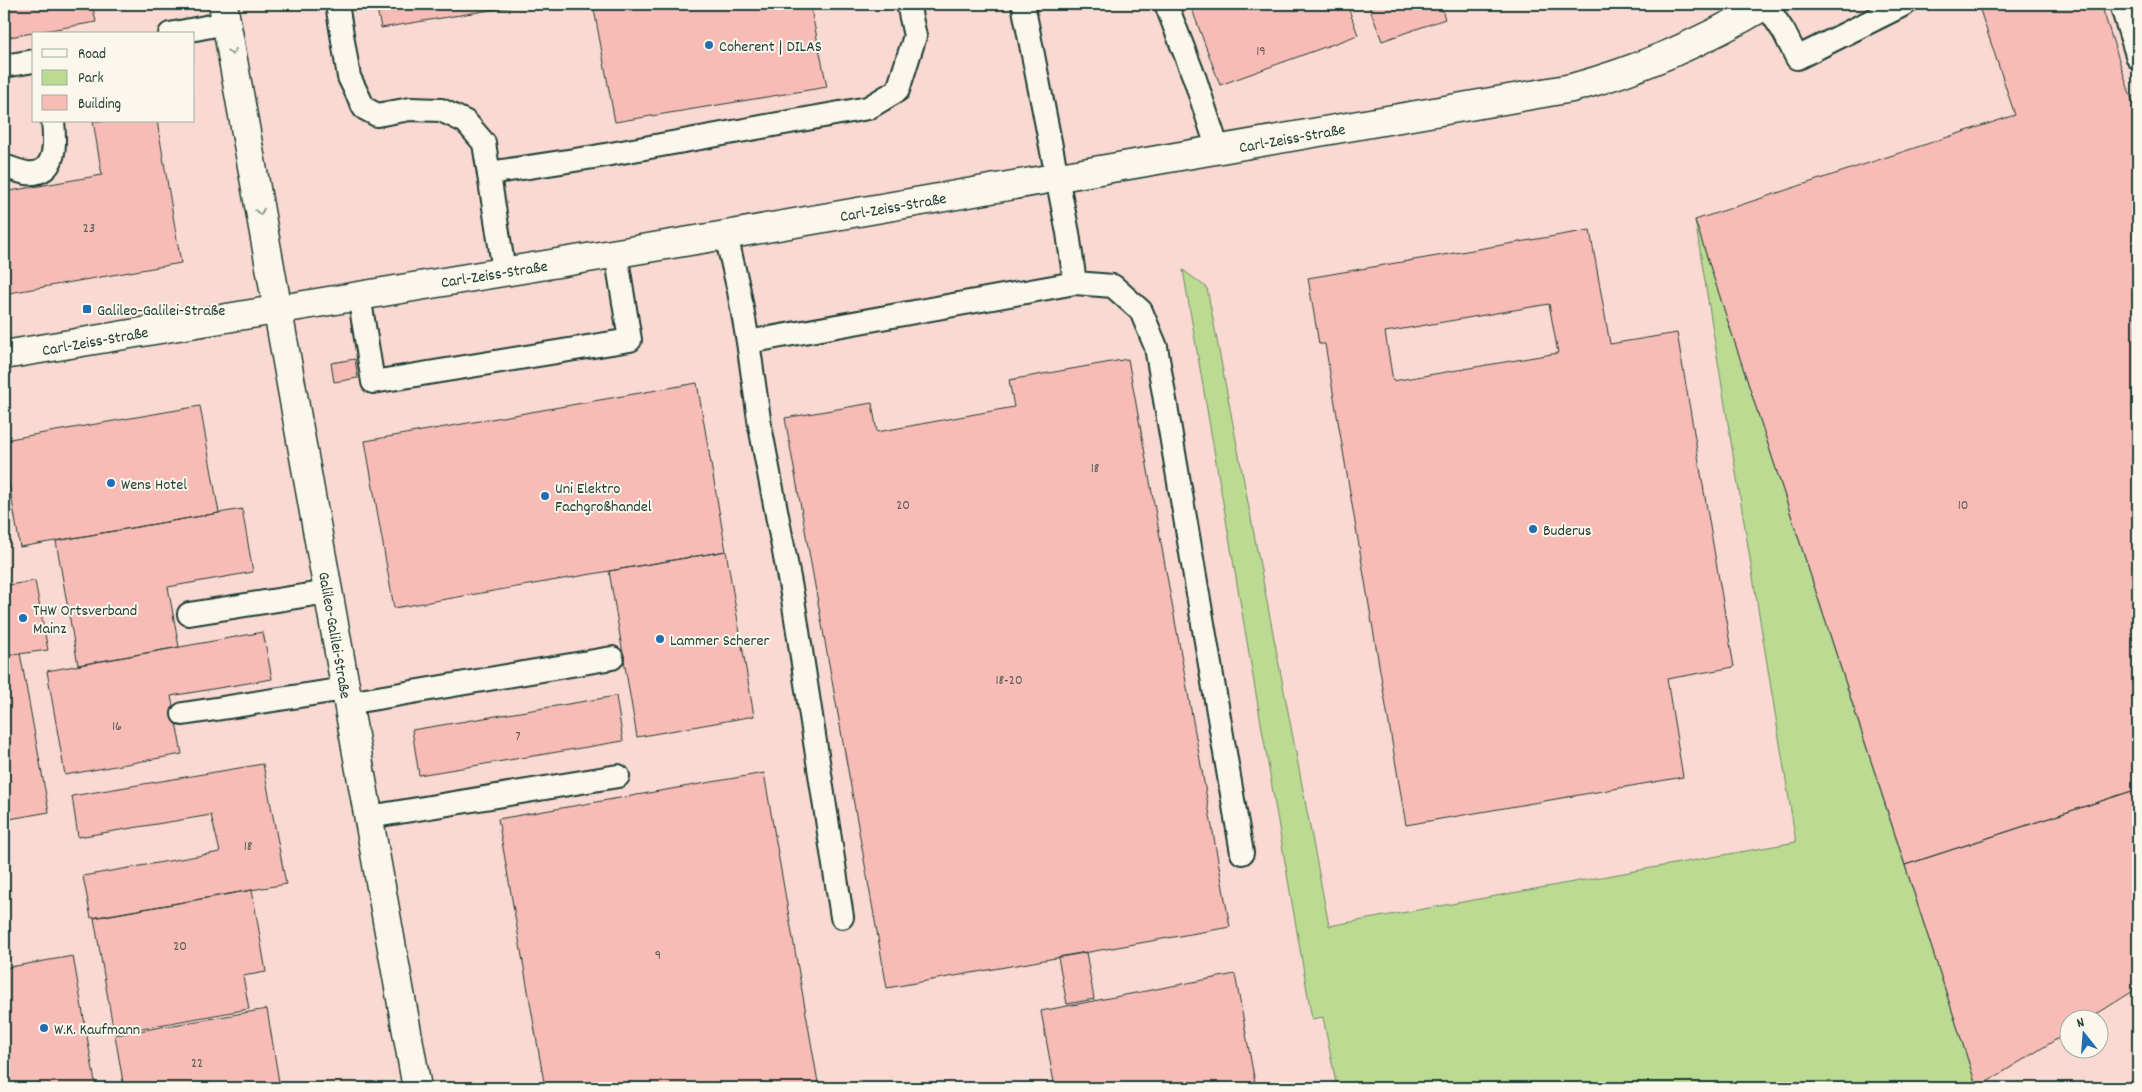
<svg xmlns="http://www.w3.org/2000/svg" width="2142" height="1092" viewBox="0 0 2142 1092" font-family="Dekko,sans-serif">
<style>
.built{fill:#f9d9d1;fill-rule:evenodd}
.green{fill:#bbda92;stroke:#6d8c63}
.building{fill:#f8bcb7;stroke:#1f3d34;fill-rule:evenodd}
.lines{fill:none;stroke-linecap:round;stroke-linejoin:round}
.lane-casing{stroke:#1f3d34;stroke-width:26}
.street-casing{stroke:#1f3d34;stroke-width:31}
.lane{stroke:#fbf7ec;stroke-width:22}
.street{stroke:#fbf7ec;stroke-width:28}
.oneway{stroke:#8d9a90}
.poi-dot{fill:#1f6fb2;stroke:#fbf7ec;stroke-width:2}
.labels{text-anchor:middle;stroke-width:4;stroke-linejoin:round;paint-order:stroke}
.number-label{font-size:14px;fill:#555d55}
.poi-label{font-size:16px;fill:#1f3d34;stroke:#fbf7ec;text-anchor:start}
.street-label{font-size:16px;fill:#1f3d34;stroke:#fbf7ec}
</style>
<rect width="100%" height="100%" fill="#fae5dc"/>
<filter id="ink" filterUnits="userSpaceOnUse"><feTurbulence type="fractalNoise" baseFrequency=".02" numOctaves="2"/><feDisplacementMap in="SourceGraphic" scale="10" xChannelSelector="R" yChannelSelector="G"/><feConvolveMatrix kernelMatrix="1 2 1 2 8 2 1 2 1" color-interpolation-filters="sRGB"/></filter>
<g filter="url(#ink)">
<!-- built -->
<path class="built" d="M 4,4 L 2138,4 L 2138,1088 L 4,1088 ZM 34,34 L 194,34 L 194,121 L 34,121 ZM 2070,1020 L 2100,1020 L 2100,1050 L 2070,1050 Z"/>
<!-- green -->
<path class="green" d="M 1695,220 L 1977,1088 L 1337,1088 L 1323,1017 L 1312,1019 L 1183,270 L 1207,288 L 1329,926 L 1796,842 Z"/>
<!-- building -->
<path class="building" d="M 4,4 L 92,4 L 96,22 L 4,38 Z
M 376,4 L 527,4 L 381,28 Z
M 593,4 L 810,4 L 827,87 L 615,122 Z
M 1190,4 L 1347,4 L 1358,35 L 1220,85 Z
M 1368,4 L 1440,4 L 1445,19 L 1382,41 Z
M 1978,4 L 2101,4 L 2138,119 L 2138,789 L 1905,865 L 1695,220 L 2015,115 Z
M 93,121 L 157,121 L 181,263 L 9,293 L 4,262 L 4,192 L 102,175 Z
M 1590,230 L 1610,344 L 1677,333 L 1734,667 L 1667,679 L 1683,777 L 1406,825 L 1325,344 L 1319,344 L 1308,278 ZM 1549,304 L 1558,353 L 1393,381 L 1385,332 Z
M 355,359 L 358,378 L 334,382 L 331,363 Z
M 1128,359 L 1230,927 L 887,988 L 785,418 L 872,403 L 877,432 L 1014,407 L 1009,380 Z
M 697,383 L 726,551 L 394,608 L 365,441 Z
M 200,406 L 219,513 L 20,547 L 4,453 L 4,440 Z
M 242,509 L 253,572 L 168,587 L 179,647 L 78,665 L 56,541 Z
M 726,551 L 754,716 L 637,737 L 609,571 Z
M 4,559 L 8,585 L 35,581 L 48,650 L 4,656 Z
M 263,632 L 272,679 L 171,696 L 182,754 L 65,775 L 47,671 Z
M 20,653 L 49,812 L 4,820 L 4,656 Z
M 616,696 L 623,741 L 419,775 L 412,730 Z
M 263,764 L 286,884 L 91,918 L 83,876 L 220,852 L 211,815 L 78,837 L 72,796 Z
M 764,773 L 819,1088 L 545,1088 L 498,819 Z
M 2138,789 L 2138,988 L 2087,1020 L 2070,1020 L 2070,1031 L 1977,1088 L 1905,865 Z
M 252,890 L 266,972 L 243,976 L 249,1009 L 114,1033 L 94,918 Z
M 1086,952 L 1094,999 L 1067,1004 L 1058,957 Z
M 73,956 L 96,1088 L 4,1088 L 4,968 Z
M 1235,974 L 1256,1088 L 1055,1088 L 1041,1011 Z
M 267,1009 L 280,1088 L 124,1088 L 115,1035 Z"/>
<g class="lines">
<defs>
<path id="lane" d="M 337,4 L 349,77 L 364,108 L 377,115 L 410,109 L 441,110 L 466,122 L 484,143 L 504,271
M 1023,4 L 1068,233 L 1075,283 L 1113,286 L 1141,311 L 1156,347 L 1242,853
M 1166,4 L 1195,79 L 1218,150
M 2121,4 L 2138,58
M 1766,5 L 1784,32 L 1797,58 L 1905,4
M 170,34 L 226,23
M 4,66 L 34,61
M 4,166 C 11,168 19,172 27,173 C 58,176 55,141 53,121
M 489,173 L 594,157 L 868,108 L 898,90 L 915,36 L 908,4
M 726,235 L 739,291 L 748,342 L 1075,283
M 359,295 L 373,382 L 630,340 L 616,253
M 748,342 L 760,426 L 793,599 L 842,917
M 189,614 L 328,592
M 348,703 L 612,658
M 183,714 L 345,689
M 369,817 L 618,776"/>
<path id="street" d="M 223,4 L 417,1088
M 4,355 L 726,235 L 1572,88 C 1642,69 1705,41 1767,4"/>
</defs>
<!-- lane casing -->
<use href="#lane" class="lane-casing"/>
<!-- street casing -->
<use href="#street" class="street-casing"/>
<!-- lane -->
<use href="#lane" class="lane"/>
<!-- street -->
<use href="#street" class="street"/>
</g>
<!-- one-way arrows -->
<defs><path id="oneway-chevron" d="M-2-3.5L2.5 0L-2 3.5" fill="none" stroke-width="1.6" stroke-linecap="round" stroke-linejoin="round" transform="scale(1.25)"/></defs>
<g class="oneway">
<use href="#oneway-chevron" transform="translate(232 52) rotate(80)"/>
<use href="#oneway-chevron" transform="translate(260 212) rotate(80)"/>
</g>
</g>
<!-- markers -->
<g class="poi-dot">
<circle cx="709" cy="45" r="5"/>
<rect x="82" y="304" width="10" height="10" rx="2.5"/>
<circle cx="111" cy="483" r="5"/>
<circle cx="545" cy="496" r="5"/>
<circle cx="1533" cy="529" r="5"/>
<circle cx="23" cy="618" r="5"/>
<circle cx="660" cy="639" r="5"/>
<circle cx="44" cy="1028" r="5"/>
</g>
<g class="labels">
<!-- number labels -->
<g class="number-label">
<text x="1261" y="55">19</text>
<text x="89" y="232">23</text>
<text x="1095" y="472">18</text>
<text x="903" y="509">20</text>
<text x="1963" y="509">10</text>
<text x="1009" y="684">18-20</text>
<text x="117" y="730">16</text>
<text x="518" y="740">7</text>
<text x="248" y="850">18</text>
<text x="180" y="950">20</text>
<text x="658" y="959">9</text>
<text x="197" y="1067">22</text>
</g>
<!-- poi labels -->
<g class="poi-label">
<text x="719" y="51">Coherent | DILAS</text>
<text x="97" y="315">Galileo-Galilei-Straße</text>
<text x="121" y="489">Wens Hotel</text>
<text x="555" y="493">Uni Elektro<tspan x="555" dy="18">Fachgroßhandel</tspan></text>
<text x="1543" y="535">Buderus</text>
<text x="33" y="615">THW Ortsverband<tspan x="33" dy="18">Mainz</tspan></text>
<text x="670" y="645">Lammer Scherer</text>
<text x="54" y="1034">W.K. Kaufmann</text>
</g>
<!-- street labels -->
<g class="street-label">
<text transform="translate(1292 137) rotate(-10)" y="6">Carl-Zeiss-Straße</text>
<text transform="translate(893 206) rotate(-10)" y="6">Carl-Zeiss-Straße</text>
<text transform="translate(494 273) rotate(-9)" y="6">Carl-Zeiss-Straße</text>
<text transform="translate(95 340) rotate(-10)" y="6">Carl-Zeiss-Straße</text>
<text transform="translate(336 635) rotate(80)" y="6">Galileo-Galilei-Straße</text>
</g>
</g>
<!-- margin -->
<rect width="2142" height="1092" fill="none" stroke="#fbf7ec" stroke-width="20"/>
<rect x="10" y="10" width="2122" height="1072" fill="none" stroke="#1f3d34" stroke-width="2" filter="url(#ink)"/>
<!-- legend -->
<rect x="32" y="32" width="162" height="90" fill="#fbf7ec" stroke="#a3ada2"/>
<rect x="42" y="49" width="25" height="8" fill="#fbf7ec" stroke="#a3ada2"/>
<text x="78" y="58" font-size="15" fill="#1f3d34">Road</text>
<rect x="42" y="70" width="25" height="15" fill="#bbda92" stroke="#a3ada2"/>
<text x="78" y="82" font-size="15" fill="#1f3d34">Park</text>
<rect x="42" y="95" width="25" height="15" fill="#f8bcb7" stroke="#a3ada2"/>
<text x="78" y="108" font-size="15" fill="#1f3d34">Building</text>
<!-- north arrow -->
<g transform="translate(2084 1034) rotate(343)"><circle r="24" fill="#fbf7ec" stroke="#a3ada2"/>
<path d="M0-4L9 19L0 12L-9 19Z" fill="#1f6fb2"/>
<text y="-8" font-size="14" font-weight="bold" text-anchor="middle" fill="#1f3d34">N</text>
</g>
</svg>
